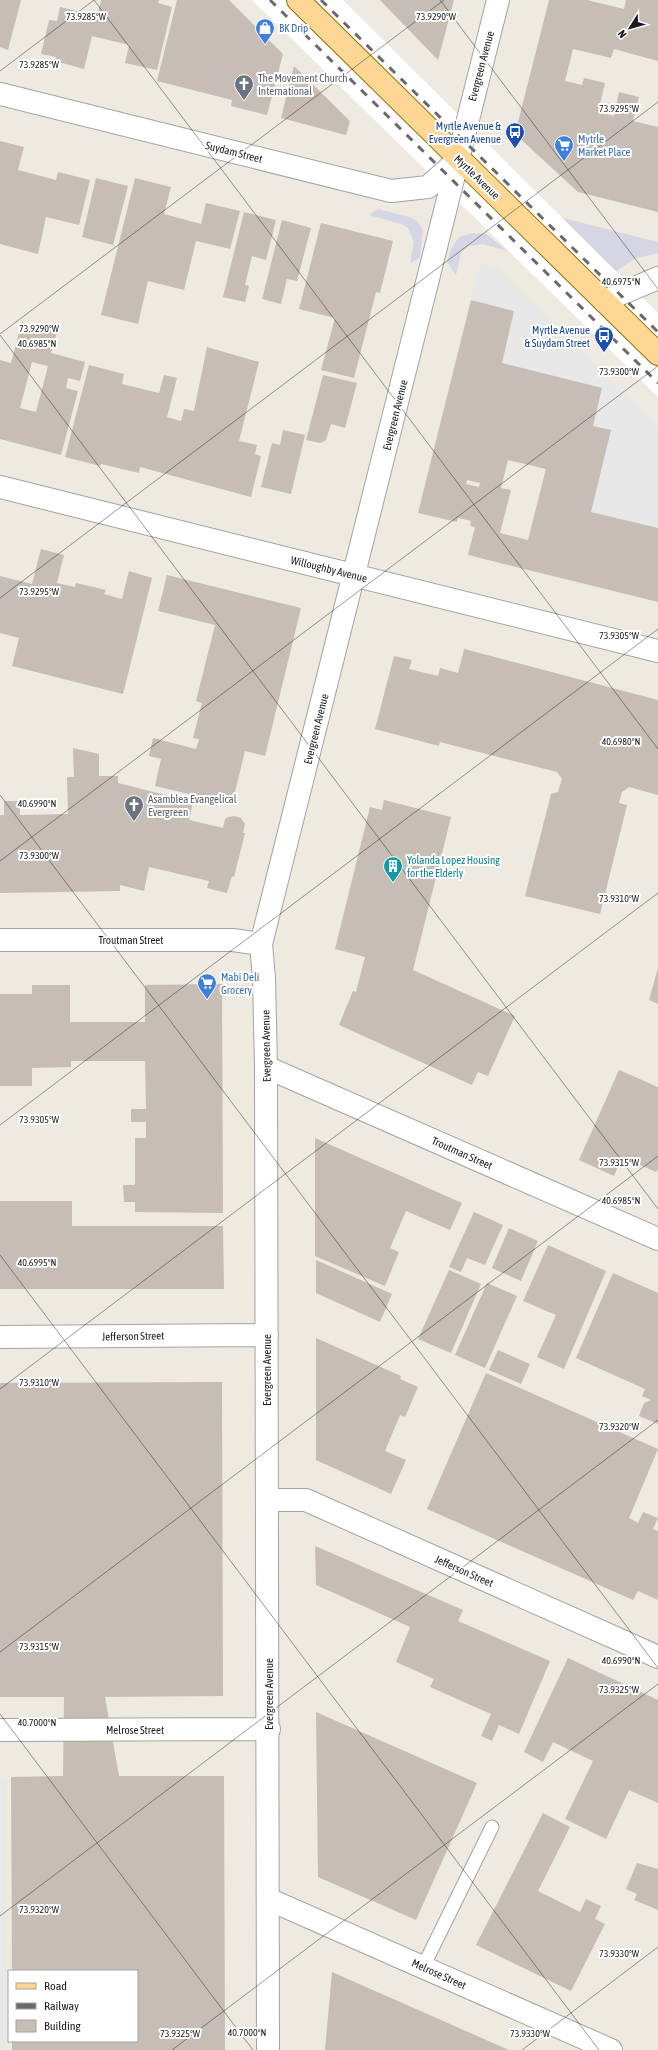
<svg xmlns="http://www.w3.org/2000/svg" width="658" height="2050" viewBox="0 0 658 2050" font-family="'Asap Condensed',sans-serif">
<style>
.parking{fill:#e8e8e8}
.plaza{fill:#d6d5e4}
.pier{fill:#fff}
.building{fill:#c6bdb4;fill-rule:evenodd}
.lines{fill:none;stroke-linecap:round;stroke-linejoin:round}
.lane-casing{stroke:#a3a3a3;stroke-width:15}
.street-casing{stroke:#a3a3a3;stroke-width:24}
.primary-casing{stroke:#936c00;stroke-width:24}
.lane{stroke:#fff;stroke-width:13}
.street{stroke:#fff;stroke-width:22}
.primary{stroke:#ffd794;stroke-width:22}
.rail{stroke:#6a6a6a;stroke-width:3;stroke-dasharray:8 8;stroke-linecap:butt}
.ticks{fill:none;stroke:#1c1c1c;stroke-width:1;stroke-opacity:0.45}
.labels{text-anchor:middle;stroke-width:4;stroke-linejoin:round;paint-order:stroke}
.shop-label{font-size:11px;fill:#366cbe;stroke:#fff;text-anchor:start}
.street-label{font-size:11px;fill:#1c1c1c;stroke:#fff}
.worship-label{font-size:11px;fill:#5b616d;stroke:#fff;text-anchor:start}
.transit-label{font-size:11px;fill:#164399;stroke:#fff;text-anchor:end}
.culture-label{font-size:11px;fill:#0d838f;stroke:#fff;text-anchor:start}
.ticks-label{font-size:10px;text-anchor:middle;fill:#1c1c1c;stroke:#fff;stroke-width:4;stroke-linejoin:round;paint-order:stroke}
</style>
<rect width="100%" height="100%" fill="#eeeae0"/>
<!-- parking -->
<path class="parking" d="M 480,263 L 497,267 L 658,426 L 658,528 L 591,512 L 611,431 L 593,426 L 502,363 L 514,311 L 471,300 Z
M 0,1779 L 6,1779 L 6,2050 L 0,2050 Z"/>
<!-- plaza -->
<path class="plaza" d="M 378,209 L 409,217 L 417,221 L 423,230 L 420,258 L 410,263 L 414,242 L 408,228 L 401,224 L 369,215 Z
M 559,217 L 658,242 L 658,253 L 634,259 L 613,273 Z
M 473,233 L 486,234 L 507,251 L 483,244 L 469,246 L 461,253 L 456,275 L 447,262 L 451,249 L 459,237 Z"/>
<!-- pier -->
<path class="pier" d="M 252,0 L 343,0 L 658,313 L 658,397 Z"/>
<!-- building -->
<path class="building" d="M 0,0 L 21,0 L 8,50 L 0,47 Z
M 101,0 L 159,0 L 158,3 L 172,7 L 157,70 L 125,63 L 129,45 L 92,36 L 84,69 L 55,61 L 56,57 L 41,54 L 49,20 L 57,21 L 60,7 L 97,16 Z
M 177,0 L 229,0 L 283,54 L 267,115 L 231,106 L 232,100 L 157,81 Z
M 380,0 L 454,0 L 438,60 L 407,28 Z
M 549,0 L 587,0 L 624,9 L 626,0 L 658,0 L 658,61 L 614,49 L 611,58 L 573,49 L 565,81 L 582,85 L 584,78 L 605,83 L 598,112 L 614,116 L 619,92 L 639,97 L 633,121 L 658,127 L 658,212 L 578,192 L 515,134 Z
M 294,66 L 350,121 L 346,135 L 281,118 Z
M 0,141 L 24,147 L 18,170 L 56,180 L 58,172 L 90,180 L 79,225 L 46,217 L 38,254 L 0,244 Z
M 96,178 L 128,186 L 113,245 L 82,237 Z
M 135,178 L 171,187 L 164,214 L 201,224 L 206,203 L 240,211 L 230,249 L 196,241 L 184,290 L 148,281 L 138,324 L 101,315 Z
M 244,212 L 276,220 L 266,260 L 252,256 L 245,285 L 249,286 L 245,302 L 223,297 Z
M 282,220 L 311,228 L 297,281 L 287,279 L 281,304 L 262,299 Z
M 321,223 L 393,241 L 380,293 L 376,292 L 354,378 L 321,370 L 335,318 L 299,309 Z
M 471,300 L 514,311 L 502,363 L 602,388 L 593,426 L 611,430 L 591,512 L 658,528 L 658,602 L 468,555 L 475,527 L 470,526 L 471,521 L 458,518 L 457,522 L 418,513 ZM 508,460 L 546,469 L 528,540 L 500,533 L 511,490 L 501,488 ZM 467,480 L 480,483 L 479,487 L 466,484 Z
M 22,322 L 57,332 L 51,353 L 85,362 L 80,381 L 68,378 L 66,388 L 78,391 L 61,455 L 0,439 L 0,360 L 11,363 ZM 32,362 L 48,366 L 36,412 L 20,408 Z
M 207,347 L 259,362 L 239,441 L 257,445 L 255,454 L 261,456 L 251,497 L 140,467 L 139,473 L 101,464 L 100,466 L 65,457 L 89,365 L 124,374 L 122,384 L 159,393 L 164,375 L 177,378 L 167,417 L 181,421 L 184,409 L 194,411 Z
M 323,375 L 357,383 L 345,428 L 331,424 L 326,440 L 320,443 L 306,440 Z
M 283,430 L 305,435 L 291,494 L 261,487 L 272,443 L 280,445 Z
M 41,549 L 64,555 L 57,583 L 75,587 L 76,583 L 106,590 L 104,594 L 122,599 L 129,571 L 152,578 L 123,694 L 12,666 L 19,638 L 0,633 L 0,576 L 32,584 Z
M 167,575 L 301,608 L 265,756 L 245,751 L 232,804 L 155,786 L 161,759 L 149,756 L 153,738 L 196,749 L 199,739 L 193,738 L 202,703 L 196,701 L 215,625 L 158,611 Z
M 464,649 L 658,700 L 658,795 L 629,787 L 622,792 L 619,803 L 627,805 L 600,914 L 525,896 L 551,794 L 558,792 L 562,779 L 557,772 L 440,742 L 439,746 L 375,729 L 394,656 L 412,660 L 409,669 L 438,676 L 440,668 L 458,673 Z
M 73,748 L 99,754 L 99,776 L 118,776 L 118,783 L 193,802 L 189,820 L 223,828 L 225,819 L 228,817 L 234,816 L 241,818 L 245,824 L 243,833 L 245,833 L 234,877 L 232,876 L 227,893 L 207,888 L 209,881 L 149,867 L 144,891 L 120,885 L 120,891 L 0,893 L 0,815 L 4,815 L 4,801 L 20,801 L 20,815 L 68,814 L 67,777 L 74,777 Z
M 384,800 L 451,817 L 413,970 L 515,1016 L 488,1076 L 478,1072 L 472,1085 L 339,1025 L 353,991 L 356,992 L 365,957 L 335,949 L 370,807 L 382,810 Z
M 658,968 L 658,1004 L 649,1000 Z
M 222,984 L 223,1213 L 135,1212 L 135,1202 L 124,1202 L 123,1185 L 135,1185 L 135,1138 L 146,1138 L 146,1122 L 131,1122 L 131,1109 L 146,1109 L 145,1061 L 71,1061 L 71,1067 L 32,1068 L 32,1086 L 0,1086 L 0,994 L 32,994 L 32,985 L 70,985 L 70,1022 L 145,1022 L 145,985 Z
M 619,1070 L 658,1087 L 658,1169 L 656,1172 L 622,1157 L 614,1176 L 579,1160 Z
M 315,1138 L 462,1203 L 450,1230 L 406,1211 L 390,1248 L 399,1252 L 385,1286 L 315,1256 Z
M 0,1201 L 72,1201 L 72,1226 L 223,1226 L 224,1289 L 0,1289 Z
M 474,1212 L 503,1225 L 485,1265 L 467,1258 L 461,1272 L 449,1267 Z
M 509,1228 L 538,1241 L 521,1281 L 492,1268 Z
M 548,1245 L 606,1271 L 564,1369 L 537,1357 L 556,1315 L 523,1301 Z
M 316,1260 L 392,1294 L 380,1322 L 316,1293 Z
M 449,1270 L 481,1284 L 451,1353 L 418,1339 Z
M 613,1273 L 658,1293 L 658,1424 L 639,1416 L 644,1403 L 651,1400 L 642,1396 L 645,1389 L 576,1358 Z
M 487,1283 L 517,1296 L 485,1368 L 455,1355 Z
M 316,1338 L 401,1376 L 400,1379 L 418,1387 L 405,1417 L 400,1415 L 385,1451 L 406,1460 L 391,1494 L 316,1460 Z
M 498,1350 L 530,1364 L 521,1384 L 489,1370 Z
M 486,1373 L 658,1449 L 629,1518 L 638,1523 L 643,1512 L 658,1518 L 653,1529 L 658,1531 L 658,1600 L 638,1591 L 633,1600 L 427,1509 Z
M 222,1382 L 223,1696 L 105,1697 L 119,1776 L 224,1776 L 225,2050 L 12,2050 L 12,2041 L 137,2041 L 137,1971 L 12,1971 L 11,1777 L 63,1776 L 64,1697 L 0,1697 L 0,1383 Z
M 315,1546 L 463,1610 L 458,1621 L 550,1661 L 519,1734 L 499,1725 L 492,1741 L 481,1736 L 491,1714 L 430,1687 L 434,1679 L 396,1662 L 410,1627 L 316,1585 Z
M 568,1658 L 658,1700 L 658,1803 L 629,1790 L 606,1839 L 565,1819 L 593,1761 L 553,1742 L 543,1762 L 524,1752 Z
M 316,1712 L 477,1783 L 416,1920 L 318,1877 Z
M 543,1813 L 570,1827 L 538,1891 L 580,1912 L 586,1899 L 601,1906 L 595,1919 L 605,1924 L 571,1991 L 476,1945 Z
M 637,1863 L 658,1869 L 658,1910 L 634,1900 L 637,1894 L 626,1889 Z
M 332,1972 L 509,2050 L 325,2050 Z"/>
<g class="lines">
<defs>
<path id="lane" d="M 423,1967 L 492,1827"/>
<path id="street" d="M 0,94 L 391,191 L 428,187 L 459,159
M 604,301 L 658,278
M 0,487 L 658,651
M 0,940 L 233,940 L 261,944
M 266,1067 L 658,1239
M 0,1337 L 267,1335
M 267,1500 L 306,1500 L 658,1657
M 0,1730 L 269,1729
M 268,1899 L 611,2050
M 268,2050 L 266,1067 L 264,978 L 261,944 L 498,0"/>
<path id="primary" d="M 298,0 L 658,354"/>
</defs>
<!-- lane casing -->
<use href="#lane" class="lane-casing"/>
<!-- street casing -->
<use href="#street" class="street-casing"/>
<!-- primary casing -->
<use href="#primary" class="primary-casing"/>
<!-- lane -->
<use href="#lane" class="lane"/>
<!-- street -->
<use href="#street" class="street"/>
<!-- primary -->
<use href="#primary" class="primary"/>
<!-- rail -->
<path class="rail" d="M 270,0 L 658,383
M 321,0 L 658,332"/>
</g>
<!-- ticks -->
<path class="ticks" d="M 94,0 L 658,749M 440,0 L 658,289M 0,71 L 94,0M 0,334 L 444,0M 0,335 L 658,1209M 0,598 L 658,102M 0,795 L 658,1668M 0,861 L 658,366M 0,1125 L 658,629M 0,1255 L 599,2050M 0,1389 L 658,893M 0,1652 L 658,1156M 0,1714 L 253,2050M 0,1916 L 658,1420M 172,2050 L 658,1684M 522,2050 L 658,1947"/>
<!-- icons -->
<defs>
<symbol id="shop-pin" viewBox="-11 -11 22 30"><path d="M0 17L-7.5 6A9.5 9.5 0 1 1 7.5 6Z" fill="#3f7fe0" stroke="#fff"/><path d="M-5-2.5h2.3a2.7 3.5 0 0 1 5.4 0H5L5.5 6h-11ZM-1.5-2.5h3a1.5 2.3 0 0 0-3 0Z" fill="#fff"/></symbol>
<symbol id="church-pin" viewBox="-11 -11 22 30"><path d="M0 17L-7.5 6A9.5 9.5 0 1 1 7.5 6Z" fill="#6b7280" stroke="#fff"/><path d="M-1.2-6h2.4v3.5h3.3v2.4h-3.3V6h-2.4V-.1h-3.3v-2.4h3.3Z" fill="#fff"/></symbol>
<symbol id="bus-pin" viewBox="-11 -11 22 30"><path d="M0 17L-7.5 6A9.5 9.5 0 1 1 7.5 6Z" fill="#1a4fb4" stroke="#fff"/><path d="M-5-6H5V4H4V6H2V4H-2V6H-4V4H-5ZM-3.5-4V0h7V-4ZM-3.5 1.2v1.5H-2V1.2ZM2 1.2v1.5H3.5V1.2Z" fill="#fff"/></symbol>
<symbol id="supermarket-pin" viewBox="-11 -11 22 30"><path d="M0 17L-7.5 6A9.5 9.5 0 1 1 7.5 6Z" fill="#3f7fe0" stroke="#fff"/><path d="M-6-5.5h2.5l.6 2H6L4.5 2H-2.5L-4.4-4H-6ZM-1.5 3.2a1.3 1.3 0 1 0 .1 0ZM3 3.2a1.3 1.3 0 1 0 .1 0Z" fill="#fff"/></symbol>
<symbol id="building-pin" viewBox="-11 -11 22 30"><path d="M0 17L-7.5 6A9.5 9.5 0 1 1 7.5 6Z" fill="#0f9aa8" stroke="#fff"/><path d="M-4-6H4V6H1V3H-1V6H-4ZM-2.5-4.3h1.7v1.8h-1.7ZM.8-4.3h1.7v1.8H.8ZM-2.5-1h1.7V.8h-1.7ZM.8-1h1.7V.8H.8Z" fill="#fff"/></symbol>
</defs>
<g fill-rule="evenodd">
<use href="#shop-pin" x="254" y="17" width="22" height="30"/>
<use href="#church-pin" x="233" y="73" width="22" height="30"/>
<use href="#bus-pin" x="504" y="121" width="22" height="30"/>
<use href="#supermarket-pin" x="553" y="134" width="22" height="30"/>
<use href="#bus-pin" x="593" y="325" width="22" height="30"/>
<use href="#church-pin" x="123" y="794" width="22" height="30"/>
<use href="#building-pin" x="382" y="855" width="22" height="30"/>
<use href="#supermarket-pin" x="196" y="972" width="22" height="30"/>
</g>
<g class="labels">
<!-- shop labels -->
<g class="shop-label">
<text x="279" y="32">BK Drip</text>
<text x="578" y="143">Mytrle<tspan x="578" dy="13">Market Place</tspan></text>
<text x="221" y="981">Mabi Deli<tspan x="221" dy="13">Grocery</tspan></text>
</g>
<!-- street labels -->
<g class="street-label">
<text transform="translate(481 66) rotate(-75)" y="4">Evergreen Avenue</text>
<text transform="translate(234 152) rotate(14)" y="4">Suydam Street</text>
<text transform="translate(477 177) rotate(44)" y="4">Myrtle Avenue</text>
<text transform="translate(395 415) rotate(-76)" y="4">Evergreen Avenue</text>
<text transform="translate(329 569) rotate(14)" y="4">Willoughby Avenue</text>
<text transform="translate(316 729) rotate(-76)" y="4">Evergreen Avenue</text>
<text x="131" y="944">Troutman Street</text>
<text transform="translate(266 1046) rotate(-91)" y="4">Evergreen Avenue</text>
<text transform="translate(462 1153) rotate(24)" y="4">Troutman Street</text>
<text transform="translate(133 1336) rotate(-1)" y="4">Jefferson Street</text>
<text transform="translate(267 1370) rotate(-90)" y="4">Evergreen Avenue</text>
<text transform="translate(464 1571) rotate(24)" y="4">Jefferson Street</text>
<text transform="translate(269 1694) rotate(-90)" y="4">Evergreen Avenue</text>
<text x="135" y="1734">Melrose Street</text>
<text transform="translate(439 1974) rotate(24)" y="4">Melrose Street</text>
</g>
<!-- worship labels -->
<g class="worship-label">
<text x="258" y="82">The Movement Church<tspan x="258" dy="13">International</tspan></text>
<text x="148" y="803">Asamblea Evangelical<tspan x="148" dy="13">Evergreen</tspan></text>
</g>
<!-- transit labels -->
<g class="transit-label">
<text x="501" y="130">Myrtle Avenue &amp;<tspan x="501" dy="13">Evergreen Avenue</tspan></text>
<text x="590" y="334">Myrtle Avenue<tspan x="590" dy="13">&amp; Suydam Street</tspan></text>
</g>
<!-- culture labels -->
<g class="culture-label">
<text x="407" y="864">Yolanda Lopez Housing<tspan x="407" dy="13">for the Elderly</tspan></text>
</g>
</g>
<g class="ticks-label">
<text x="86" y="20">73.9285°W</text>
<text x="436" y="20">73.9290°W</text>
<text x="39" y="68">73.9285°W</text>
<text x="619" y="112">73.9295°W</text>
<text x="621" y="285">40.6975°N</text>
<text x="39" y="332">73.9290°W</text>
<text x="37" y="347">40.6985°N</text>
<text x="619" y="375">73.9300°W</text>
<text x="39" y="595">73.9295°W</text>
<text x="619" y="639">73.9305°W</text>
<text x="621" y="745">40.6980°N</text>
<text x="37" y="807">40.6990°N</text>
<text x="39" y="859">73.9300°W</text>
<text x="619" y="902">73.9310°W</text>
<text x="39" y="1123">73.9305°W</text>
<text x="619" y="1166">73.9315°W</text>
<text x="621" y="1204">40.6985°N</text>
<text x="37" y="1266">40.6995°N</text>
<text x="39" y="1386">73.9310°W</text>
<text x="619" y="1430">73.9320°W</text>
<text x="39" y="1650">73.9315°W</text>
<text x="621" y="1664">40.6990°N</text>
<text x="619" y="1693">73.9325°W</text>
<text x="37" y="1726">40.7000°N</text>
<text x="39" y="1913">73.9320°W</text>
<text x="619" y="1957">73.9330°W</text>
<text x="247" y="2036">40.7000°N</text>
<text x="180" y="2037">73.9325°W</text>
<text x="530" y="2037">73.9330°W</text>
</g>
<!-- legend -->
<rect x="8" y="1970" width="130" height="72" fill="#ffffff" stroke="#a4a4a4"/>
<rect x="16" y="1983" width="20" height="6" fill="#ffd794" stroke="#a4a4a4"/>
<text x="44" y="1990" font-size="12" fill="#1c1c1c">Road</text>
<rect x="16" y="2003" width="20" height="6" fill="#6a6a6a" stroke="#a4a4a4"/>
<text x="44" y="2010" font-size="12" fill="#1c1c1c">Railway</text>
<rect x="16" y="2020" width="20" height="12" fill="#c6bdb4" stroke="#a4a4a4"/>
<text x="44" y="2030" font-size="12" fill="#1c1c1c">Building</text>
<!-- north arrow -->
<g transform="translate(630 28) rotate(233)" stroke="#ffffff" stroke-width="3" paint-order="stroke">
<path d="M0-3L7 15L0 10L-7 15Z" fill="#1c1c1c"/>
<text y="-6" font-size="11" font-weight="bold" text-anchor="middle" fill="#1c1c1c">N</text>
</g>
</svg>
